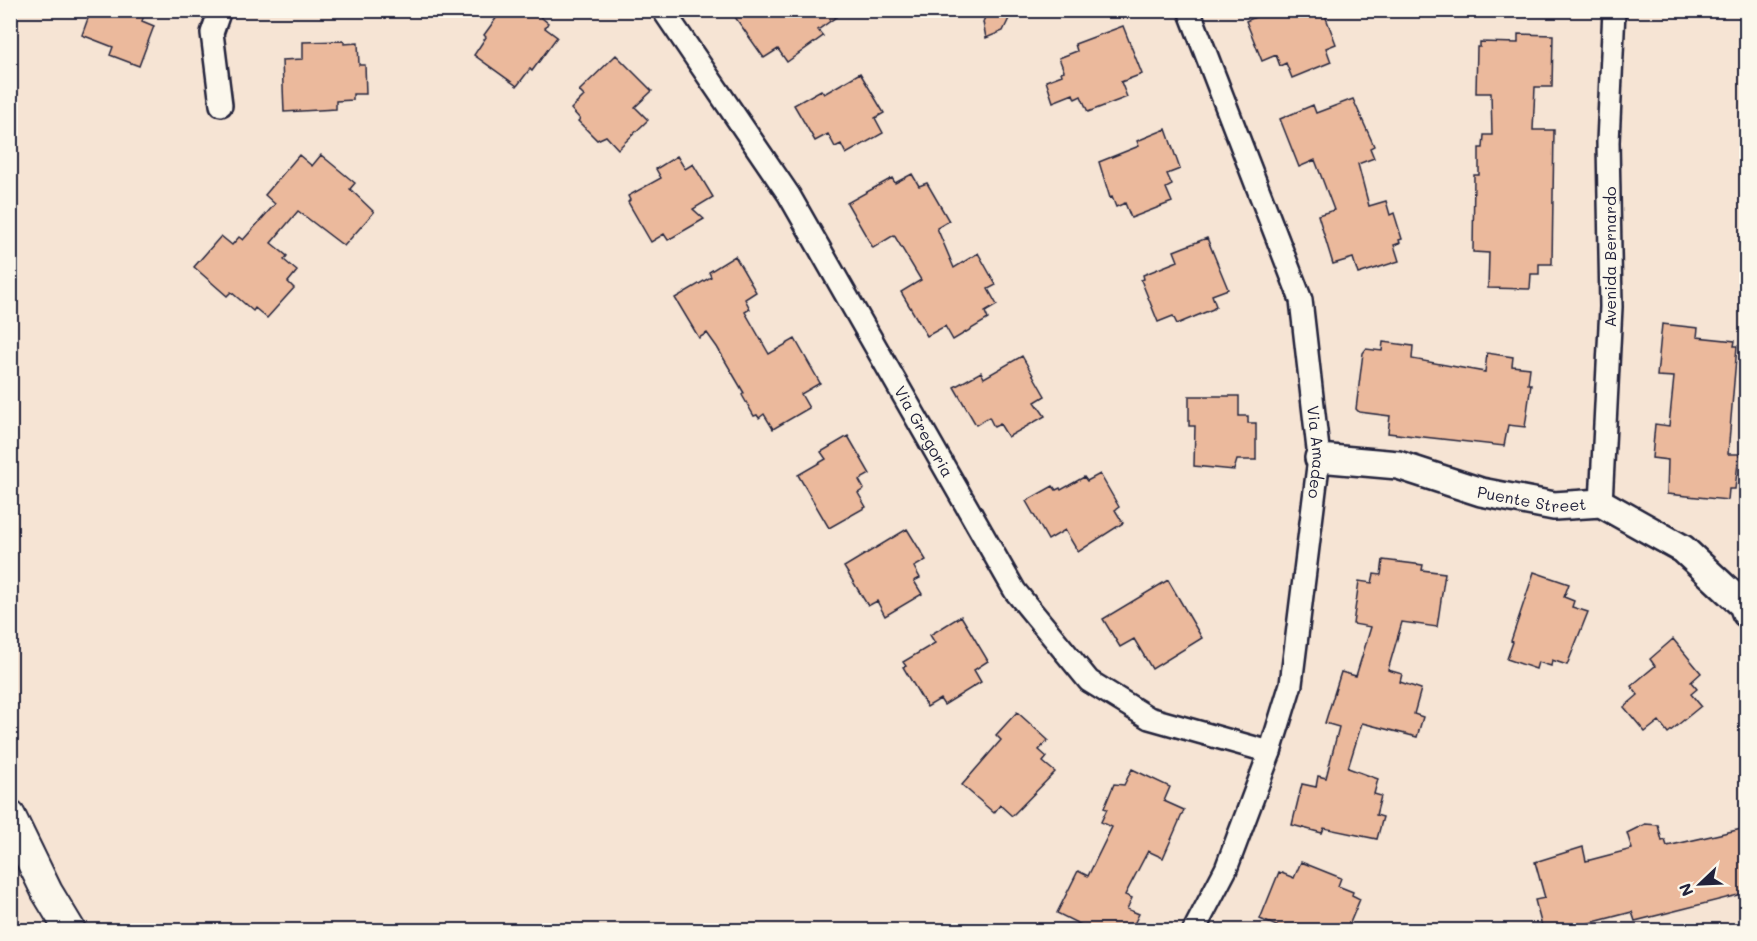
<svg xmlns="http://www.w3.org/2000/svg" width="1757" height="941" viewBox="0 0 1757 941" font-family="Mali,sans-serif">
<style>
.building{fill:#ebb99c;stroke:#22223b;stroke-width:1.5}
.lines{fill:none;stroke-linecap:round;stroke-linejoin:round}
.minor-casing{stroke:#22223b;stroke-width:26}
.tertiary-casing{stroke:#22223b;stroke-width:32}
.secondary-casing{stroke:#22223b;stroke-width:34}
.minor{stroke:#fbf7ec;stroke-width:21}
.tertiary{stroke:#fbf7ec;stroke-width:27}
.secondary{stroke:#fbf7ec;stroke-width:30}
.labels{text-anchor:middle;stroke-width:4.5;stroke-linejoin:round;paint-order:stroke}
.street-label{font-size:16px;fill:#22223b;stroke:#fbf7ec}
</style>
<rect width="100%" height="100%" fill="#f6e4d4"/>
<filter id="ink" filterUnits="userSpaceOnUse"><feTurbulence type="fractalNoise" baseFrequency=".0167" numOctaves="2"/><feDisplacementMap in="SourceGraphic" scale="12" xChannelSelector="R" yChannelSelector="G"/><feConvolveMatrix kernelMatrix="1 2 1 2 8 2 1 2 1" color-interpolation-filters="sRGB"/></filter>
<g filter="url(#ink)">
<!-- building -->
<path class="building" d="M 91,10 L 146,10 L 142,21 L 154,26 L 139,66 L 110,55 L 113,47 L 82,35 Z
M 502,10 L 532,10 L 548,23 L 545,28 L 557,37 L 532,71 L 530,69 L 517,86 L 474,55 L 486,37 L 484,35 Z
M 730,10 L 846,10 L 818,30 L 823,36 L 787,62 L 778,49 L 764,58 Z
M 988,10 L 1013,10 L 1003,31 L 986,38 L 983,22 Z
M 1272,10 L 1323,10 L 1336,44 L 1326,48 L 1331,62 L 1292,78 L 1286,63 L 1280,66 L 1276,55 L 1262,61 L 1246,21 Z
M 1123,26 L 1142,74 L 1121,82 L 1127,97 L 1088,112 L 1081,96 L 1075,99 L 1073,94 L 1053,102 L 1046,81 L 1062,75 L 1061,72 L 1064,71 L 1059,58 L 1077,51 L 1075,44 Z
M 1518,34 L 1553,35 L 1552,87 L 1535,87 L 1533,130 L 1554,130 L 1552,264 L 1539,264 L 1539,274 L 1531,274 L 1530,289 L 1488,288 L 1489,253 L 1473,252 L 1474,175 L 1479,175 L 1479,148 L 1483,148 L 1484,135 L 1492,135 L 1491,93 L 1476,93 L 1477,47 L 1480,47 L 1480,42 L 1518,43 Z
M 344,41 L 344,44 L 358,43 L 359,65 L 365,65 L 366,94 L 353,94 L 353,100 L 336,101 L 336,109 L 284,112 L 282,60 L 303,59 L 303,42 Z
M 616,55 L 652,91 L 635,107 L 648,120 L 618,149 L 606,136 L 597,140 L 578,121 L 580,119 L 571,109 L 584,96 L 579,91 Z
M 860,73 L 884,113 L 875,118 L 883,133 L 846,154 L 841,144 L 835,147 L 828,134 L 815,141 L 794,105 L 821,90 L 824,94 Z
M 1353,99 L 1374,146 L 1370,148 L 1374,158 L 1358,164 L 1369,206 L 1386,201 L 1390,215 L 1394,213 L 1402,239 L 1399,240 L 1400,243 L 1394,245 L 1399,261 L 1358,274 L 1353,258 L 1333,264 L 1318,215 L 1334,210 L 1315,160 L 1299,167 L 1280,119 L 1313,105 L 1316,113 Z
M 1166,129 L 1180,169 L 1167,174 L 1172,185 L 1166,188 L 1172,202 L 1131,218 L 1125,203 L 1116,207 L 1112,197 L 1110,198 L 1099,162 L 1139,146 L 1137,141 Z
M 299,155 L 312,166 L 321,155 L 355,183 L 350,189 L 374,212 L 344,246 L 298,211 L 271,243 L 287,256 L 284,260 L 297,271 L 288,282 L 294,288 L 267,318 L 255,308 L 253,311 L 231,292 L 227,296 L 194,267 L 221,236 L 232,245 L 239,237 L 243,240 L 275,204 L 265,195 Z
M 677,156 L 685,169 L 693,164 L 713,197 L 693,209 L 704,219 L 668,240 L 664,234 L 651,242 L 628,202 L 630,200 L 628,196 L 661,178 L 656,169 Z
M 912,174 L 919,186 L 927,183 L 949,221 L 937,228 L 954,268 L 978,253 L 996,285 L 988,289 L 997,305 L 985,312 L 988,319 L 953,340 L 945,326 L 927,336 L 901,292 L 921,280 L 894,235 L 873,248 L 847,203 L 892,178 L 895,183 Z
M 1207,238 L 1228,289 L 1212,295 L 1216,306 L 1213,309 L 1177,324 L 1173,316 L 1158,322 L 1141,280 L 1144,279 L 1143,275 L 1178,261 L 1174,251 Z
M 735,256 L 756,292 L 745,299 L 750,309 L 745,312 L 769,354 L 795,339 L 820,383 L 801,394 L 809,408 L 773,429 L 764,414 L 759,418 L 757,415 L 754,416 L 742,395 L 744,393 L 717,347 L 707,333 L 699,338 L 675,298 L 711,277 L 709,272 Z
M 1662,324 L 1698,328 L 1697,337 L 1735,341 L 1734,346 L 1737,346 L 1728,454 L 1739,454 L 1735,489 L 1729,489 L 1728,500 L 1667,494 L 1668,460 L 1652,458 L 1655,424 L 1669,426 L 1674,377 L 1657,376 Z
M 1383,342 L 1413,346 L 1412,359 L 1485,372 L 1487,353 L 1513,357 L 1512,366 L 1530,368 L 1528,384 L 1531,384 L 1525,427 L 1508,425 L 1504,446 L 1388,433 L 1390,416 L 1359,412 L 1356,409 L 1363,353 L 1366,349 L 1382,351 Z
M 1022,356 L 1045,396 L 1035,402 L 1045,416 L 1008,437 L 1000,424 L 994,427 L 989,417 L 976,425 L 954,387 L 981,372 L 984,378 Z
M 1189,396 L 1239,396 L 1239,416 L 1248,416 L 1248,423 L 1256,423 L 1256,460 L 1237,460 L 1234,470 L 1194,466 L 1195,426 L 1189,426 Z
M 848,436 L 870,474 L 859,480 L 864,489 L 858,493 L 866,507 L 829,528 L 798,475 L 826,459 L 821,452 Z
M 1100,474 L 1119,507 L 1115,510 L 1123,523 L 1078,552 L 1065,530 L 1048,540 L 1026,501 L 1053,486 L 1056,490 L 1060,488 L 1061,490 L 1084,477 L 1087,481 Z
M 907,529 L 926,560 L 914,567 L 920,578 L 914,581 L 922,594 L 885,616 L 877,601 L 868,606 L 844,567 Z
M 1383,560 L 1423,565 L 1422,570 L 1445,573 L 1437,627 L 1402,622 L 1388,670 L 1402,674 L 1400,682 L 1421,689 L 1414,714 L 1423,717 L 1417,737 L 1362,723 L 1348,768 L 1378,779 L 1374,794 L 1381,796 L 1376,815 L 1383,817 L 1377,839 L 1324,828 L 1322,833 L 1292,825 L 1302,784 L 1316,787 L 1318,776 L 1326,778 L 1339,727 L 1325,723 L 1341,672 L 1356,676 L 1371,627 L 1353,624 L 1359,581 L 1372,583 L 1374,574 L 1381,575 Z
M 1534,572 L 1569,584 L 1564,597 L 1574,601 L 1572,607 L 1588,612 L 1567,665 L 1552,660 L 1551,666 L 1538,662 L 1536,669 L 1507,659 L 1513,642 L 1511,641 Z
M 1168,580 L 1202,638 L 1152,669 L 1134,639 L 1120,647 L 1103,619 Z
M 961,616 L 988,661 L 974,670 L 981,682 L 944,705 L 940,699 L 927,707 L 903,667 L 906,666 L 903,662 L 935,643 L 930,635 Z
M 1673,639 L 1701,673 L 1691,682 L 1697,689 L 1691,694 L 1701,706 L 1668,733 L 1659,721 L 1645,732 L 1624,707 L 1638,695 L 1631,686 L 1655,666 L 1650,659 Z
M 1017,712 L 1048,740 L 1039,750 L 1047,757 L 1043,762 L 1055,772 L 1012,816 L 1000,805 L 994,813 L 962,785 L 1001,740 L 996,735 Z
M 1132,769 L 1170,787 L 1164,801 L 1184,810 L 1163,858 L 1148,851 L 1125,895 L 1132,898 L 1127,909 L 1139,914 L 1131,930 L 1091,930 L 1057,913 L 1078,871 L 1088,876 L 1112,827 L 1101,822 L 1107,809 L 1104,808 L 1114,784 L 1124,785 Z
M 1645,824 L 1658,825 L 1662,841 L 1665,840 L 1667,846 L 1746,828 L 1746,893 L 1635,921 L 1632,912 L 1563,930 L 1543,930 L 1535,900 L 1545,898 L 1535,862 L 1583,847 L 1586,861 L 1632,849 L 1627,833 Z
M 1301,862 L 1341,878 L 1338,886 L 1353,892 L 1352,895 L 1360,899 L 1347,930 L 1313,930 L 1297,924 L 1294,930 L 1286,930 L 1260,919 L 1279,872 L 1294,878 Z"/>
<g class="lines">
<defs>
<g id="minor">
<path d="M 220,10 L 212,33 L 221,105"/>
<path id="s1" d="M 663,10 L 789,195 L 1015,591 L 1089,681 L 1149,718 L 1270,752"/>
<path id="s2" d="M 1189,10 L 1301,300 L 1319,458 L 1291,684 L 1270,752 L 1226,869 L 1194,930"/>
<path d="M 1601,503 L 1611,307 L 1608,142 L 1614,10"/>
</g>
<g id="tertiary">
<path id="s3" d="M 1319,458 L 1398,465 L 1481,492 L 1554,506 L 1601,503 L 1683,549 L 1743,605 L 1746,613"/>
</g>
<path id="secondary" d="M 10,816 L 47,892 L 70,930"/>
</defs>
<!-- minor casing -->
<use href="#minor" class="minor-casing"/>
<!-- tertiary casing -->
<use href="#tertiary" class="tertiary-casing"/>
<!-- secondary casing -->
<use href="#secondary" class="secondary-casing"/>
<!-- minor -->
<use href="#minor" class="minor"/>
<!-- tertiary -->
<use href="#tertiary" class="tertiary"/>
<!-- secondary -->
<use href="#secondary" class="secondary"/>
</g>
</g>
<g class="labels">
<!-- street labels -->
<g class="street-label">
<text transform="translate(1610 257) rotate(-90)" y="6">Avenida Bernardo</text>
<text dy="6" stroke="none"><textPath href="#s1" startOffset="496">Via Gregoria</textPath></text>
<text dy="6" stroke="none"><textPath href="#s2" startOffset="464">Via Amadeo</textPath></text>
<text dy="6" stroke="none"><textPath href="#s3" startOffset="218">Puente Street</textPath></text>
</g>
</g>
<!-- margin -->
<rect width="1757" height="941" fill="none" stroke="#fbf7ec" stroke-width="36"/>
<rect x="18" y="18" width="1721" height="905" fill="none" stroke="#22223b" stroke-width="2" filter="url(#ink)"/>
<!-- north arrow -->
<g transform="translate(1700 884) rotate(247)" stroke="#fbf7ec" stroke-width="4.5" paint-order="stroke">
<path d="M0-4.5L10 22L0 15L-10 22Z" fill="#22223b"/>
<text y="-9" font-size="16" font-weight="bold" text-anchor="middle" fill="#22223b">N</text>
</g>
</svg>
